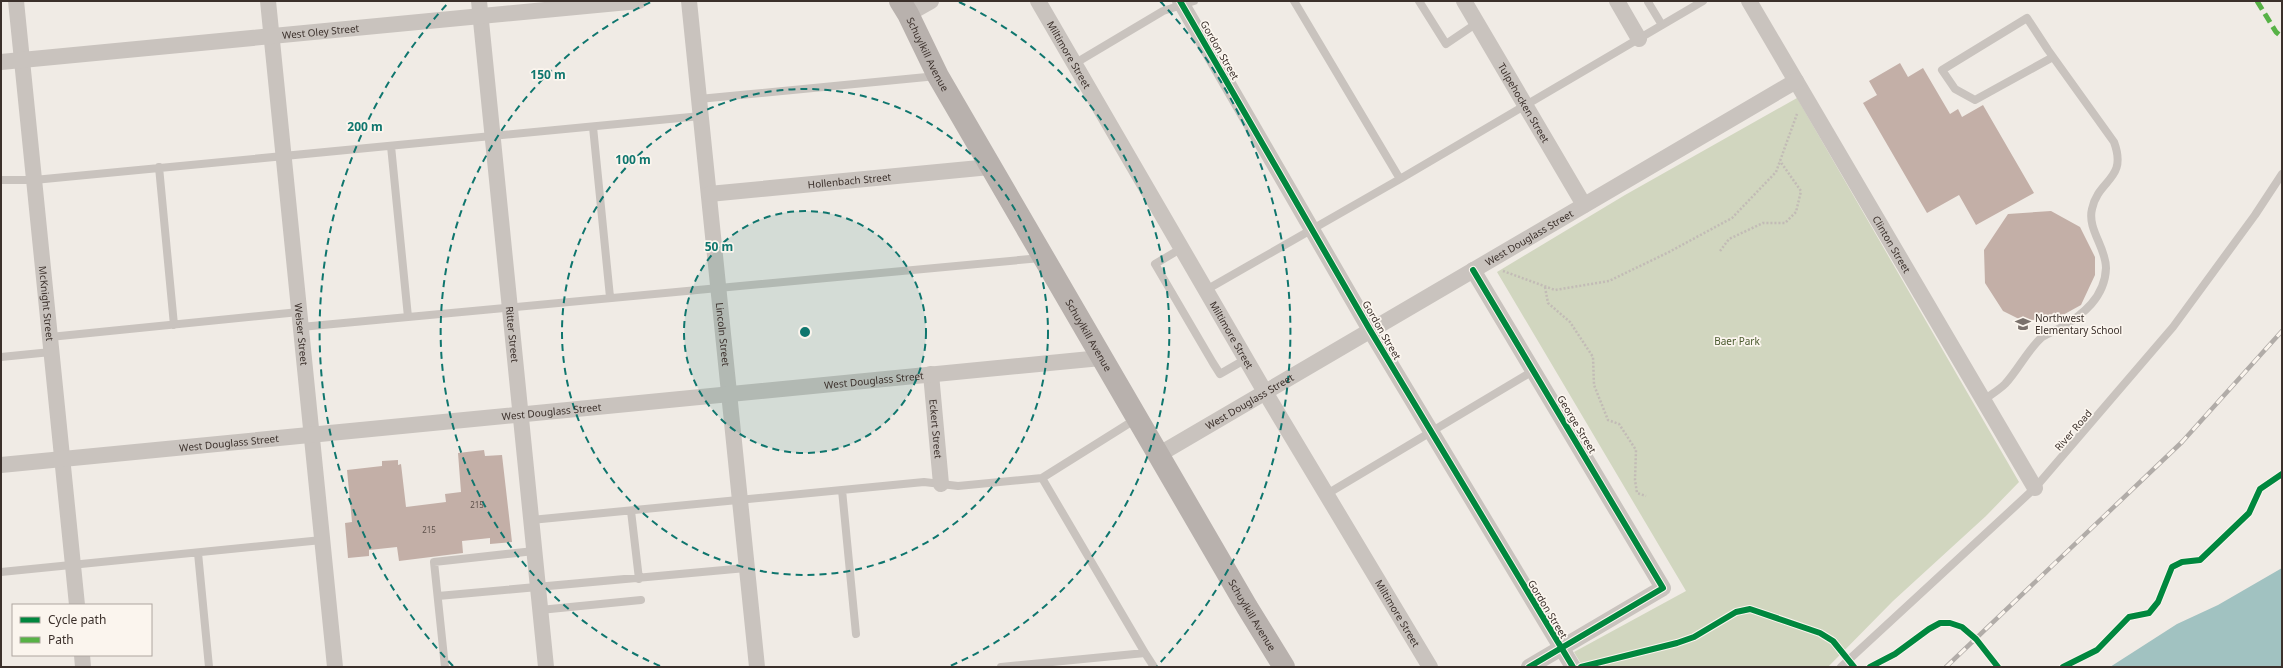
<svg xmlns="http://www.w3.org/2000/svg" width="2283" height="668" viewBox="0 0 2283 668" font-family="'Noto Sans',sans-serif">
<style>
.green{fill:#d1d6bf}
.water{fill:#a1c2c1}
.building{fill:#c3afa7}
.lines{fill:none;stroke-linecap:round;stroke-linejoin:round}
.path{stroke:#c2bbb6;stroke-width:2.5;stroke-dasharray:2 2;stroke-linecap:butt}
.lane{stroke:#c9c3be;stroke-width:8}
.street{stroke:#c9c3be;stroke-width:16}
.primary{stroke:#b8b1ad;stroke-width:22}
.rail-casing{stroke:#b1aca8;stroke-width:4.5}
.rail{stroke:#fbf5ee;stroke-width:3;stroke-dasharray:9;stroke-linecap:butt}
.quiet{stroke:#57b246;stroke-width:5;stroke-dasharray:10 5;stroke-linecap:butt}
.cycleway-casing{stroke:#fbf5ee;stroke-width:8}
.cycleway{stroke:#00873e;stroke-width:6}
.ring{fill:none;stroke:#0f766e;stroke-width:2;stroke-dasharray:7 5}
.labels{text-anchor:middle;stroke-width:3.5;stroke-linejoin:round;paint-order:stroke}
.number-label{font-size:8px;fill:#5d504a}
.street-label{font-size:10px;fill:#3b302b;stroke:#fbf5ee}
.poi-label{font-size:10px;fill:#3b302b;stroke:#fbf5ee;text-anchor:start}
.park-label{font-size:10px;fill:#4a5a2e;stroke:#fbf5ee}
.centre{fill:#0f766e;stroke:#fbf5ee;stroke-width:2}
.ring-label{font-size:12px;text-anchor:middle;font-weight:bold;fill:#0f766e;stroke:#fbf5ee;stroke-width:3.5;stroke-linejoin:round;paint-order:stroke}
</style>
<rect width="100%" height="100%" fill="#f0ebe5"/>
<!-- green -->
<path class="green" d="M 1797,98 L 2019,482 L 1986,516 L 1893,601 L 1828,667 L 1583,667 L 1574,652 L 1686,591 L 1497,272 L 1625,195 Z"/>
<!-- water -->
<path class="water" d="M 2282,568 L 2282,667 L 2110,667 L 2177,624 L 2218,605 Z"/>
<!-- building -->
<path class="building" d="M 1900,63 L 1908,77 L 1923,68 L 1950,114 L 1958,109 L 1962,117 L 1983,105 L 2034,193 L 1976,225 L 1959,195 L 1927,213 L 1863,103 L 1877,95 L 1869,81 Z
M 2051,211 L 2080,227 L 2095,257 L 2095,275 L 2081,305 L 2052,321 L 2019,319 L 2003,311 L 1985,283 L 1984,250 L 2008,214 Z
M 484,450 L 485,456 L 502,455 L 512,542 L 490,544 L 490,538 L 462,541 L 463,553 L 399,561 L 397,547 L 369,550 L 369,556 L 348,558 L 345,523 L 352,522 L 347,470 L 382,466 L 382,461 L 398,460 L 398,465 L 401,464 L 406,507 L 446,502 L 445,494 L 461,492 L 458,453 Z"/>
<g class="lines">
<!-- path -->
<path class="path" d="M 1720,251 L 1729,239 L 1763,223 L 1785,223 L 1796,212 L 1801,191 L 1780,161
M 1503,271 L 1555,290 L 1609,281 L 1669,252 L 1732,218 L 1776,172 L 1797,114
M 1545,287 L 1548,303 L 1570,322 L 1593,357 L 1594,385 L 1608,420 L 1619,424 L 1636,450 L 1635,480 L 1637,493 L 1646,496
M 1588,665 L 1677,643 L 1694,637 L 1736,612 L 1750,609 L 1820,633 L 1833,641 L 1842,652"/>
<!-- lane -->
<path class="lane" d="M 1294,1 L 1400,179
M 1419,1 L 1446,44 L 1477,23
M 1649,1 L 1648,2 L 1662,25
M 1074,64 L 1163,11 L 1194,1
M 699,99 L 937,76
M 593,127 L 610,297
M 391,146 L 408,317
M 159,167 L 174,325
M 1,180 L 34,180 L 701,116
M 1182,248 L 1155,264 L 1213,363 L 1220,374 L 1246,359
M 1206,290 L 1400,179 L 1703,1
M 301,327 L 1041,258
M 50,337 L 299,312
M 1,357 L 51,352
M 1983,401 C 1990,395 1999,390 2005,384 C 2018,370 2027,351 2041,338 C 2046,334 2054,331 2060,328 C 2083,315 2105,297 2106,268 C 2106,247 2087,229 2092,209 C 2098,179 2128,180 2114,142 L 2048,50 L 2027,18 L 1942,70 L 1955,89 L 1975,100 L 2053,57
M 1042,478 L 1136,419
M 842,490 L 856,634
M 1327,494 L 1533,371
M 631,511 L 639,579
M 531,520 L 924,482 L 958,486 L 1042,478 L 1145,653
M 198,553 L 209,667
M 1,572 L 322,540
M 438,596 L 746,568
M 540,610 L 641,600
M 445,667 L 434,562 L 534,551
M 1001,667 L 1145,653 L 1154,667
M 1841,667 L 2035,488 L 2173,327 L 2255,215 L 2282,174"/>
<!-- street -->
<g class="street">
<path id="s1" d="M 16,1 L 77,605"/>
<path id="s2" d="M 268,1 L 335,667"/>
<path id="s3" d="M 479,1 L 546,667"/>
<path id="s4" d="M 689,1 L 757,667"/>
<path id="s5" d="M 1038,1 L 1265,392 L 1430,667"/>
<path d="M 1180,1 L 1370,330 L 1573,667"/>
<path id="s6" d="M 1464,1 L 1584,205"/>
<path d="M 1617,1 L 1639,39"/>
<path id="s7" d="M 1749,1 L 2035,488"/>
<path d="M 908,14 L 931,1"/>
<path id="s8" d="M 1,62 L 639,1"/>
<path id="s9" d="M 709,194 L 990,167"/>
<path d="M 1473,270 L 1663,588 L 1529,667"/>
<path id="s10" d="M 931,374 L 941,484"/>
<path id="s11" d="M 1158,455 L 1796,81"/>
<path id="s12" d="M 1,465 L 1101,358"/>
<path d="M 82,655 L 83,667"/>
</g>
<!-- primary -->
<path class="primary" id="s13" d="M 900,1 L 908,14 L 938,76 L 1247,607 L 1284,667"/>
<defs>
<path id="rail" d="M 1946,667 L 2182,442 L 2282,331"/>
</defs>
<!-- rail casing -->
<use href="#rail" class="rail-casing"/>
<!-- rail -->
<use href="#rail" class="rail"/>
<!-- quiet -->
<path class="quiet" d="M 2257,1 L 2276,32 L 2282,37"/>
<defs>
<path id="cycleway" d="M 1180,1 L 1370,330 L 1573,667
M 1473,270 L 1663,588 L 1529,667
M 1581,667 L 1677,643 L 1694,637 L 1736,612 L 1750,609 L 1820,633 L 1833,641 L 1854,667
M 1870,667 L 1895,654 L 1929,629 L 1940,623 L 1950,623 L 1962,627 L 1976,639 L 1998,667
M 2063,667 L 2097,650 L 2129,617 L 2149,613 L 2158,602 L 2172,567 L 2182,562 L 2200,560 L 2249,513 L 2260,489 L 2282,474"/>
</defs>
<!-- cycleway casing -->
<use href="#cycleway" class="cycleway-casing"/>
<!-- cycleway -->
<use href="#cycleway" class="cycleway"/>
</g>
<!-- distance rings -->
<circle cx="805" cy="332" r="121" fill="#0f766e" fill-opacity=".12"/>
<g class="ring">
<circle cx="805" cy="332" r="121"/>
<circle cx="805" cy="332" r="243"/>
<path d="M660 666A364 364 0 0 1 651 2M959 2A364 364 0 0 1 950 666"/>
<path d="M453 666A485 485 0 0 1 450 1M1160 1A485 485 0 0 1 1157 666"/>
</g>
<!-- icons -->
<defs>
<symbol id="school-bare" viewBox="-9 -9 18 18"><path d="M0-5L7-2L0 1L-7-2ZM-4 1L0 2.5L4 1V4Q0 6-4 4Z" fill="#7a716c" stroke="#fbf5ee" stroke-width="2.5" paint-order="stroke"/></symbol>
</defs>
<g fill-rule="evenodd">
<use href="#school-bare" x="2012" y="313" width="22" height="22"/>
</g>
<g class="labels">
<!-- number labels -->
<g class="number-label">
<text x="477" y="508">215</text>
<text x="429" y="533">215</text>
</g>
<!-- street labels -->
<g class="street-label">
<text dy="4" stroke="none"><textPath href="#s8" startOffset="321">West Oley Street</textPath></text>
<text transform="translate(1220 50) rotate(60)" y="4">Gordon Street</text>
<text dy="4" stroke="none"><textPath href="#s13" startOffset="60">Schuylkill Avenue</textPath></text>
<text dy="4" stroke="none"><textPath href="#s5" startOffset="62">Miltimore Street</textPath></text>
<text dy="4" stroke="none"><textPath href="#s6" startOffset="118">Tulpehocken Street</textPath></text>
<text dy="4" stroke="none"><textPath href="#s9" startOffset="141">Hollenbach Street</textPath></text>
<text dy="4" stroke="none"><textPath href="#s11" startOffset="430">West Douglass Street</textPath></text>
<text dy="4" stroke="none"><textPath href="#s7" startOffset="282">Clinton Street</textPath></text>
<text dy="4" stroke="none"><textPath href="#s1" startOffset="304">McKnight Street</textPath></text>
<text transform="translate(1382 330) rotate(60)" y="4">Gordon Street</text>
<text dy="4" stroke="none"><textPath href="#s2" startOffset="335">Weiser Street</textPath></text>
<text dy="4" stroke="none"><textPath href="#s3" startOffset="335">Ritter Street</textPath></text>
<text dy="4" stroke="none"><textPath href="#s4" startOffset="335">Lincoln Street</textPath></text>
<text dy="4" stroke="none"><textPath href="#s5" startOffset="386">Miltimore Street</textPath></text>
<text dy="4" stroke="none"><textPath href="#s13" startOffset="384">Schuylkill Avenue</textPath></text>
<text dy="4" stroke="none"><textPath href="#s12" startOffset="877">West Douglass Street</textPath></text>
<text dy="4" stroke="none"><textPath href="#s11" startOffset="106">West Douglass Street</textPath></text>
<text dy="4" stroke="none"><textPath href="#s12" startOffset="553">West Douglass Street</textPath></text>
<text transform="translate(1577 424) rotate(59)" y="4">George Street</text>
<text dy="4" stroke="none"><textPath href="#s10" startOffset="55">Eckert Street</textPath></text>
<text transform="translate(2073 430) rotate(-49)" y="4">River Road</text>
<text dy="4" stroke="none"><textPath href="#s12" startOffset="229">West Douglass Street</textPath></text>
<text transform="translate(1548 609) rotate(59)" y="4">Gordon Street</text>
<text dy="4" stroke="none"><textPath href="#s5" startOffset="710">Miltimore Street</textPath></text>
<text dy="4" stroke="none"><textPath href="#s13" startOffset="708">Schuylkill Avenue</textPath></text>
</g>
<!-- poi labels -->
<g class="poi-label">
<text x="2035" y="322">Northwest<tspan x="2035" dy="12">Elementary School</tspan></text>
</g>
<!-- park labels -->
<g class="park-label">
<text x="1737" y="345">Baer Park</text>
</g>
</g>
<circle cx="805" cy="332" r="6" class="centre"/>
<g class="ring-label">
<text x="548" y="79">150 m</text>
<text x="365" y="131">200 m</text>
<text x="633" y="164">100 m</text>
<text x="719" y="251">50 m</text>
</g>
<!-- border -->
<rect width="2283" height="668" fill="none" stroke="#3b302b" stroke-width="4"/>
<!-- legend -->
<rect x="12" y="604" width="140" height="52" fill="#fbf5ee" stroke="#aea6a0"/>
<rect x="20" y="617" width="20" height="6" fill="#00873e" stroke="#aea6a0"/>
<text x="48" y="624" font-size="12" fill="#3b302b">Cycle path</text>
<rect x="20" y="637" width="20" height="6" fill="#57b246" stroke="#aea6a0"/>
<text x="48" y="644" font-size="12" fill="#3b302b">Path</text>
</svg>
